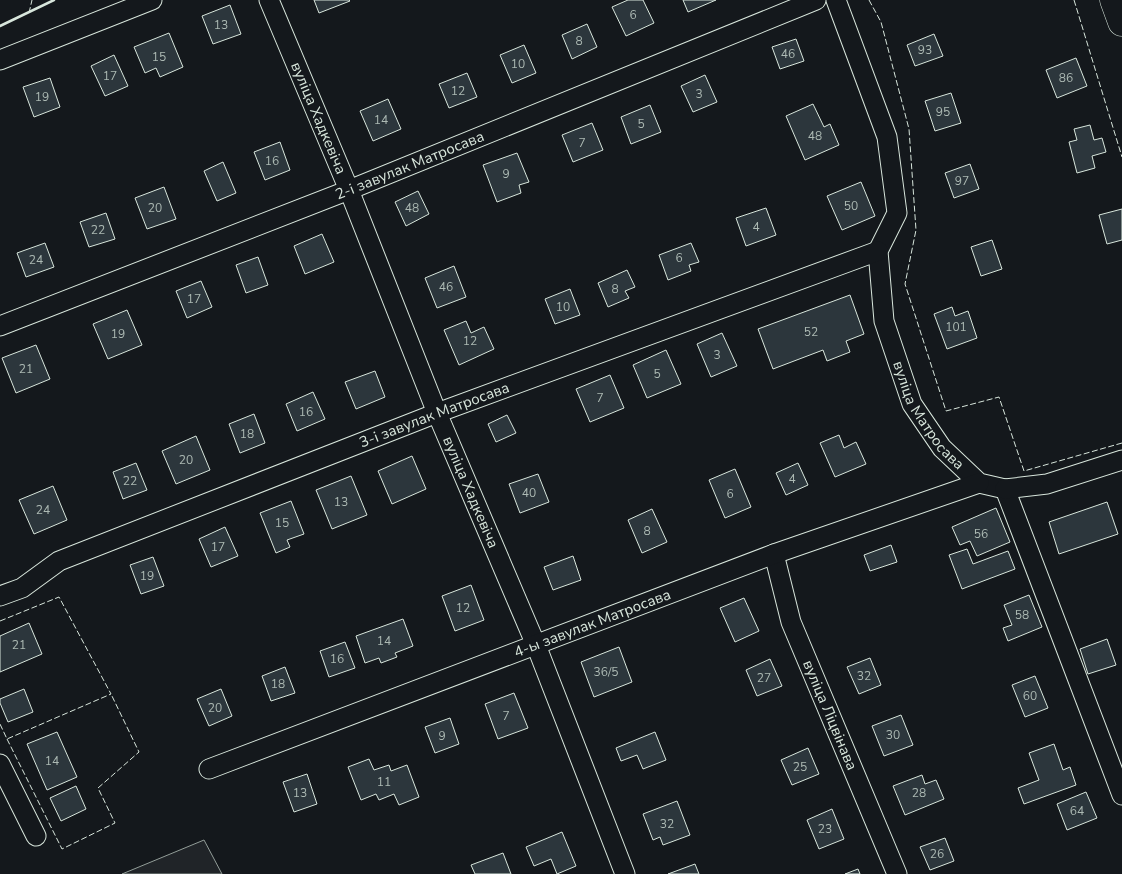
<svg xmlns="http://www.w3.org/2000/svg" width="1122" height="874" viewBox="0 0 1122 874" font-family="'Nunito Sans',sans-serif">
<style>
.green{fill:#202428;stroke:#939e99}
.building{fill:#2c363c;stroke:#d8e6dc}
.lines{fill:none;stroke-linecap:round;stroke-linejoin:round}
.street-casing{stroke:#d8e6dc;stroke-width:21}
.primary-casing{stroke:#d8e6dc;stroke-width:29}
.street{stroke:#14181c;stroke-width:19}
.primary{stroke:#14181c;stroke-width:28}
.fence{stroke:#d8e6dc;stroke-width:1;stroke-dasharray:6 2.5;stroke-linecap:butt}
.wall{stroke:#d8e6dc;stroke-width:2.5}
.labels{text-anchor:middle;stroke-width:4;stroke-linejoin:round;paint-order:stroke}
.number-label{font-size:12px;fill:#adbab4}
.street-label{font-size:15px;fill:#d8e6dc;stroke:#14181c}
</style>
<rect width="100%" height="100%" fill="#14181c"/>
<!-- green -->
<path class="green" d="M 204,840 L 222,874 L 122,874 Z"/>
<!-- building -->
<path class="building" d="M 314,0 L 349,0 L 350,1 L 319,13 Z
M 628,0 L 643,0 L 654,23 L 626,36 L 612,7 Z
M 683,0 L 716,0 L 688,12 Z
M 230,5 L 241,34 L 213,44 L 202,16 Z
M 587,24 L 597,47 L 572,59 L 562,35 Z
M 169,33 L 183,67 L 160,77 L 156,68 L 145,73 L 134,47 Z
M 934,34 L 943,56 L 915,66 L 907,45 Z
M 796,39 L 804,61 L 780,69 L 772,47 Z
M 524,45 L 536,73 L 512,83 L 500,55 Z
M 114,55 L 128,86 L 105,96 L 91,66 Z
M 1076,58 L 1087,86 L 1057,98 L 1046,70 Z
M 467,73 L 477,97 L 449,108 L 439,84 Z
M 705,75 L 717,102 L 693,112 L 681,86 Z
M 50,78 L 60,107 L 34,117 L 23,87 Z
M 951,93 L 961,123 L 935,131 L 925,101 Z
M 388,99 L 401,129 L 373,141 L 360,111 Z
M 813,104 L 824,127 L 830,124 L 839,145 L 805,160 L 786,116 Z
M 650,105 L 661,132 L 631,144 L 621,117 Z
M 592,123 L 603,150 L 573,162 L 562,135 Z
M 1090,125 L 1094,140 L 1102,138 L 1106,152 L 1092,156 L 1095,168 L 1077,173 L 1069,142 L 1077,140 L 1074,129 Z
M 280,142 L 290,170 L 265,180 L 254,152 Z
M 517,153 L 529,182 L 519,185 L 521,193 L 497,202 L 483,165 Z
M 223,162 L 236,193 L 217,201 L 204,171 Z
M 970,164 L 979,189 L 954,198 L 945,173 Z
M 861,182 L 875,216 L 842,230 L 827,196 Z
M 164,187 L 176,219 L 147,229 L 135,198 Z
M 418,191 L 429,214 L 406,226 L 395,202 Z
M 766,208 L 776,235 L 746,246 L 736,218 Z
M 1122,209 L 1122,240 L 1107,244 L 1099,215 Z
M 106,213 L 115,239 L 89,247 L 80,222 Z
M 322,234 L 334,262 L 305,274 L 294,246 Z
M 992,240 L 1002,269 L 981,276 L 971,247 Z
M 45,243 L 54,267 L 26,277 L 17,253 Z
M 691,243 L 699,262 L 689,265 L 691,271 L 668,280 L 659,255 Z
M 258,257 L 268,285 L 246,293 L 236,265 Z
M 454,266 L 466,297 L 437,308 L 425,278 Z
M 627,270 L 635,287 L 625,291 L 629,298 L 608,307 L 598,283 Z
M 201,281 L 212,307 L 187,318 L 176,291 Z
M 570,289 L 580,315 L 555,324 L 545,299 Z
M 850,295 L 864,334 L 846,341 L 850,352 L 827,361 L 823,350 L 773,369 L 758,329 Z
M 952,307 L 955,316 L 968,311 L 977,338 L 947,349 L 934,314 Z
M 127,310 L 142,345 L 108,359 L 93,324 Z
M 466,321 L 471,333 L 484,327 L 494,349 L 459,365 L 444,330 Z
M 722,333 L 737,366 L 711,377 L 697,344 Z
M 36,345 L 50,379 L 16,393 L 2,358 Z
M 666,350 L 681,384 L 647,398 L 633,365 Z
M 375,371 L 385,397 L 356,409 L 345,382 Z
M 610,375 L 624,408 L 590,422 L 576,389 Z
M 313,392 L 325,419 L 297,431 L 286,404 Z
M 254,414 L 265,443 L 240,453 L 229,424 Z
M 507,415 L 516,433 L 496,442 L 488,424 Z
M 839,435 L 844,448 L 856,442 L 866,464 L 835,477 L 820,443 Z
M 196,436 L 210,470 L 176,484 L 162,451 Z
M 412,456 L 426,489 L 392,504 L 378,471 Z
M 136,463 L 147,490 L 123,499 L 113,472 Z
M 798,463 L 808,485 L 786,495 L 776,473 Z
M 735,469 L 751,507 L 725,518 L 709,480 Z
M 538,474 L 549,502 L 520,513 L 509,484 Z
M 351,476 L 367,515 L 332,529 L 316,490 Z
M 53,486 L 67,520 L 34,534 L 19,500 Z
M 291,501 L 304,534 L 287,540 L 290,547 L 276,553 L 260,513 Z
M 1107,502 L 1118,534 L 1059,554 L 1049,522 Z
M 996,508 L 1010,542 L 977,556 L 970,541 L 960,545 L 952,527 Z
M 652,509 L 667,542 L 642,553 L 628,520 Z
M 225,527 L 238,556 L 211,567 L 199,539 Z
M 891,545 L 897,562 L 870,571 L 864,555 Z
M 967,549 L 973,564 L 1008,551 L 1015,569 L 962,589 L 949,555 Z
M 573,556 L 581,580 L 553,590 L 544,567 Z
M 153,557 L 164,586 L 141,594 L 130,565 Z
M 471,585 L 484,620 L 455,631 L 442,596 Z
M 1029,595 L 1042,627 L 1008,641 L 1003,628 L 1012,625 L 1004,605 Z
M 744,598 L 759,631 L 735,642 L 720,608 Z
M 403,619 L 413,646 L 395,653 L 397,657 L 381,663 L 379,658 L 365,663 L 356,636 Z
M 29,623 L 42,654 L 0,672 L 0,636 Z
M 1107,639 L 1116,665 L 1088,674 L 1080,649 Z
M 345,642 L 355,668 L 329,677 L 320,651 Z
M 619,647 L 632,682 L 594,697 L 581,662 Z
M 870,658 L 881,685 L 859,694 L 847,667 Z
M 770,659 L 782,686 L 757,696 L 746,670 Z
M 285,667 L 295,693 L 271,701 L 262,676 Z
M 1035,676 L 1048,708 L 1025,717 L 1012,685 Z
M 24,689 L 33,712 L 8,722 L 0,703 L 0,699 Z
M 221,689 L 232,716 L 209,726 L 197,699 Z
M 514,693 L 528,728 L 498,739 L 485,704 Z
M 901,715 L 913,745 L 884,756 L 872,726 Z
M 450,718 L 459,744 L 435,753 L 425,727 Z
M 57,732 L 77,777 L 47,790 L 27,744 Z
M 655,732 L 666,760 L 643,769 L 637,755 L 621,761 L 616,748 Z
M 1054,744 L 1063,770 L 1070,767 L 1076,785 L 1024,804 L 1018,788 L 1039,780 L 1029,753 Z
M 808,748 L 819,774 L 792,785 L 781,760 Z
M 369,759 L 374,770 L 389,765 L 391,771 L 407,765 L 419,797 L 399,805 L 394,794 L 379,800 L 376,794 L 361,800 L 348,767 Z
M 307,774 L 317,804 L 294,812 L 283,782 Z
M 922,775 L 925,784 L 936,780 L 944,799 L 905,815 L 893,786 Z
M 76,786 L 86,809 L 61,821 L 50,798 Z
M 1086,792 L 1097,818 L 1067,830 L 1057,804 Z
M 677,801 L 690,835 L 663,845 L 660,837 L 653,840 L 643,814 Z
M 832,809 L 844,839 L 819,849 L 807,820 Z
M 562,832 L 576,866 L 557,874 L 551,859 L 534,866 L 526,847 Z
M 945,838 L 954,861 L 930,870 L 920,847 Z
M 503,853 L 511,874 L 475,874 L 471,865 Z
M 695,864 L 699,874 L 668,874 Z
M 858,869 L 860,874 L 845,874 Z"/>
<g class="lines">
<defs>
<g id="street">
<path id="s1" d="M 269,0 L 349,190 L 437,413 L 536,645 L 625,874"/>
<path id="s2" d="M 836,0 L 887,137 L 897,213 L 878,251 L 884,321 L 912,404 L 942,448 L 979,483 L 1005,489 L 1122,795"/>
<path d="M 0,60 L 152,0"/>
<path id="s3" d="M 0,326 L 349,190 L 816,0"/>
<path d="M 1005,489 L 1047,484 L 1122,460"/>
<path id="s4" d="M 774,554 L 791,622 L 897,874"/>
<path id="s5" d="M 0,596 L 22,588 L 59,561 L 437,413 L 878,251"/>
<path d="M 0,764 L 36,836"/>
<path id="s6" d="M 209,769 L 774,554 L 979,483"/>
</g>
<path id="primary" d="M 1114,0 L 1122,22"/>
</defs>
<!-- street casing -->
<use href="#street" class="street-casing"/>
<!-- primary casing -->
<use href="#primary" class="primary-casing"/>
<!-- street -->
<use href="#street" class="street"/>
<!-- primary -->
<use href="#primary" class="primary"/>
<!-- fence -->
<path class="fence" d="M 869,0 L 881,22 L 909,129 L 916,230 L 905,284 L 946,411 L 999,397 L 1024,471 L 1122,443
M 1074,0 L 1122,157
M 29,13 L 32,0
M 0,621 L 59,597 L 111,694 L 7,739 L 0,724
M 7,739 L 62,849 L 115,823 L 98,788 L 139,752 L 111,694"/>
<!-- wall -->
<path class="wall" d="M 0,26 L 54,0"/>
</g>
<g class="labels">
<!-- number labels -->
<g class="number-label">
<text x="633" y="19">6</text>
<text x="221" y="29">13</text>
<text x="579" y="45">8</text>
<text x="925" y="54">93</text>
<text x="788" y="58">46</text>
<text x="159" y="61">15</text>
<text x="518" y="68">10</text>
<text x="110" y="80">17</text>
<text x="1066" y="82">86</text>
<text x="458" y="95">12</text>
<text x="699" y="98">3</text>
<text x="42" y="101">19</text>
<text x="943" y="116">95</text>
<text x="381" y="124">14</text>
<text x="641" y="128">5</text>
<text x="815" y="140">48</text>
<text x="582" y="147">7</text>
<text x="272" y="165">16</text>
<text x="506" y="178">9</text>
<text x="962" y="185">97</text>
<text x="851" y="210">50</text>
<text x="155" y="212">20</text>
<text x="412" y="212">48</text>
<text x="756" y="231">4</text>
<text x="98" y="234">22</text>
<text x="679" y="262">6</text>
<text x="36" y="264">24</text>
<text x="446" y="291">46</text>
<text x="615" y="293">8</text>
<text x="194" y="303">17</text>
<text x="563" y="311">10</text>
<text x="956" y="331">101</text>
<text x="811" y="336">52</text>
<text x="118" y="338">19</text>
<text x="470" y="345">12</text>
<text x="717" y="359">3</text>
<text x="26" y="373">21</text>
<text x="657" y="378">5</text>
<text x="600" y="402">7</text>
<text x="306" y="416">16</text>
<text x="247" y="438">18</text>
<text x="186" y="464">20</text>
<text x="792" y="483">4</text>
<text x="130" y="485">22</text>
<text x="529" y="497">40</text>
<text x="730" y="498">6</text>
<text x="341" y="506">13</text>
<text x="43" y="514">24</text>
<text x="282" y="527">15</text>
<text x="647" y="535">8</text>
<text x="981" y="538">56</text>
<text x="218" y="551">17</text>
<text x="147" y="580">19</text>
<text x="463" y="612">12</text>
<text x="1022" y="619">58</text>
<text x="384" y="645">14</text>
<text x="19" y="649">21</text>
<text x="337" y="663">16</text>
<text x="606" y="676">36/5</text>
<text x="864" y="680">32</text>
<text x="764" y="682">27</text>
<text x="278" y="688">18</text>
<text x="1030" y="700">60</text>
<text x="215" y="712">20</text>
<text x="506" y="720">7</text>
<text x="893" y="739">30</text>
<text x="442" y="740">9</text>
<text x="52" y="765">14</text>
<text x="800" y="771">25</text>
<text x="384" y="786">11</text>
<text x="300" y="797">13</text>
<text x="919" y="797">28</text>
<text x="1077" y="815">64</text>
<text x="667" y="828">32</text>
<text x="825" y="833">23</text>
<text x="937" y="858">26</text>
</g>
<!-- street labels -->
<g class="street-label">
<text dy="5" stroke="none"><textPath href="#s1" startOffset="128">вуліца Хадкевіча</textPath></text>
<text dy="5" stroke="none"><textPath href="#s3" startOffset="440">2-і завулак Матросава</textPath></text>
<text dy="5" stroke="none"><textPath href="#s2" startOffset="441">вуліца Матросава</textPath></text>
<text dy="5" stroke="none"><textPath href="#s5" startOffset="472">3-і завулак Матросава</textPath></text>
<text dy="5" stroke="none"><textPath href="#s1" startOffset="532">вуліца Хадкевіча</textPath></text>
<text dy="5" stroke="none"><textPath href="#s6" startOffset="410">4-ы завулак Матросава</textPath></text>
<text dy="5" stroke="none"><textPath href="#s4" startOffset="171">вуліца Ліцвінава</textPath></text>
</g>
</g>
</svg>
